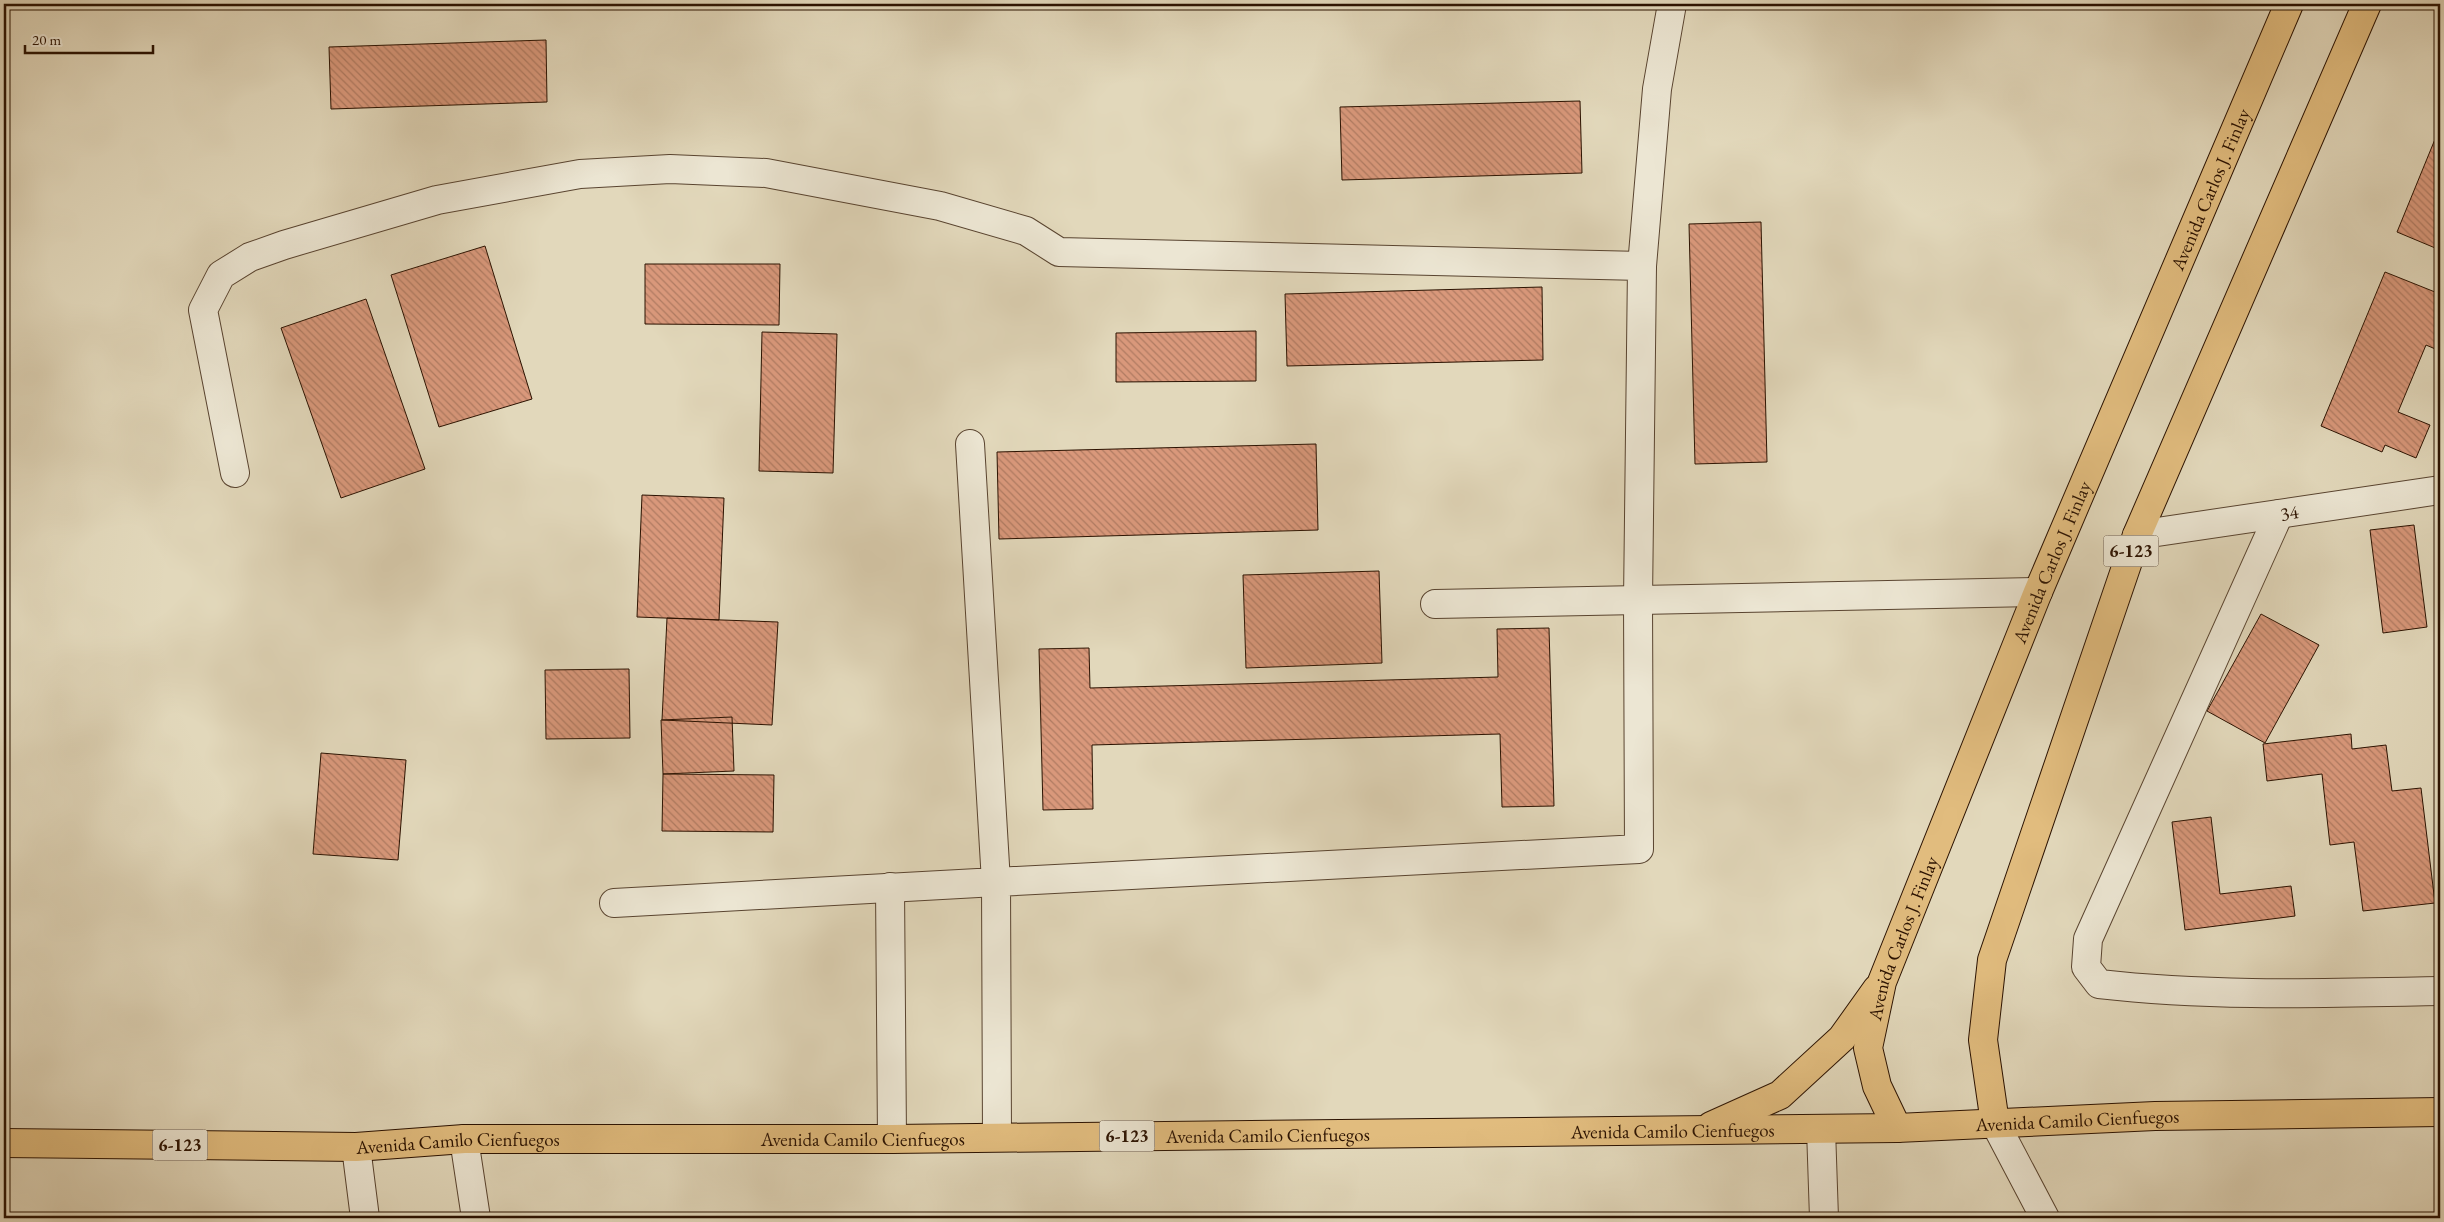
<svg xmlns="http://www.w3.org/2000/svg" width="2444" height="1222" viewBox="0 0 2444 1222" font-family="'EB Garamond',serif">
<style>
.building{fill:url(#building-back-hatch);stroke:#2b1201}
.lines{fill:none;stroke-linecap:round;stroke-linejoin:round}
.minor-casing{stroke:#594430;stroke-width:30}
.major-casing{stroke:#2b1201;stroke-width:30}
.minor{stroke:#ece6d3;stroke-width:28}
.major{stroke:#e1bc7e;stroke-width:28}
.labels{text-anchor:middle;stroke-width:4;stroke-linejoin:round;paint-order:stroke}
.shield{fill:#ece6d3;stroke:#655240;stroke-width:1}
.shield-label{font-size:18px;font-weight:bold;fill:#2b1201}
.street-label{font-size:19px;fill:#2b1201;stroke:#ece6d3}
</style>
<defs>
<pattern id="building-back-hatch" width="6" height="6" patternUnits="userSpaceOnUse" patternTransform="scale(1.25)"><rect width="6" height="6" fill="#d9987b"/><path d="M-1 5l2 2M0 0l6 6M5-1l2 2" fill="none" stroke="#b07b62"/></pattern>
</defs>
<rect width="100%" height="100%" fill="#e2d8bb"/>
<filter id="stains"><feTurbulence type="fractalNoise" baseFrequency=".004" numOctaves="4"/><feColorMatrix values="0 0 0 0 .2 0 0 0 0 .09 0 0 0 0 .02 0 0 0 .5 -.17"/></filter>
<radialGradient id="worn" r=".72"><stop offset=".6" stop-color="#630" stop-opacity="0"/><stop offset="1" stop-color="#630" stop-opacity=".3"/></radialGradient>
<!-- building -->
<path class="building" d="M 546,40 L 547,102 L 331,109 L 329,47 Z
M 1580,101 L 1582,173 L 1342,180 L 1340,107 Z
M 2440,127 L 2440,250 L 2397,232 Z
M 1761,222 L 1767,462 L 1695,464 L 1689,224 Z
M 485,246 L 532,399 L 439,427 L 391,275 Z
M 645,264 L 780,264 L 779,325 L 645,324 Z
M 2385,272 L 2440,294 L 2440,351 L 2426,345 L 2398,412 L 2430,425 L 2416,458 L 2385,445 L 2382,452 L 2321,426 Z
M 1542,287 L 1543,360 L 1287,366 L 1285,294 Z
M 366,299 L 425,469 L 341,498 L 281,328 Z
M 1256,331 L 1256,381 L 1116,382 L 1116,333 Z
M 762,332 L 837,334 L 833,473 L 759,471 Z
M 1316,444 L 1318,530 L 999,539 L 997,452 Z
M 642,495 L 724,498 L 719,620 L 637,617 Z
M 2414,525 L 2427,627 L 2383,633 L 2370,530 Z
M 1379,571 L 1382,663 L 1246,668 L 1243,575 Z
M 2261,614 L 2319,645 L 2265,743 L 2207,711 Z
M 667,618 L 778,622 L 772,725 L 662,720 Z
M 1549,628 L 1554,806 L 1502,807 L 1500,734 L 1092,745 L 1093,809 L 1043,810 L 1039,649 L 1089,648 L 1090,688 L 1498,677 L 1497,629 Z
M 629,669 L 630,738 L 546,739 L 545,670 Z
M 732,717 L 734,771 L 663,774 L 661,720 Z
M 2351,734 L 2352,749 L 2386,745 L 2392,791 L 2421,788 L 2435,903 L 2363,911 L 2354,842 L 2330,845 L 2322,774 L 2267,781 L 2263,744 Z
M 321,753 L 406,760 L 398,860 L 313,854 Z
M 663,774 L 774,775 L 773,832 L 662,831 Z
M 2211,817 L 2220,894 L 2291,886 L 2295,916 L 2185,930 L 2172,822 Z"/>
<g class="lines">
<defs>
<g id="minor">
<path d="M 1642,266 L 1657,89 L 1672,4"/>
<path d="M 235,473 L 203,310 L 221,275 L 250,257 L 284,245 L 437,200 L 580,174 L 670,169 L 766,173 L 940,206 L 1026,231 L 1059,252 L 1642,266 L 1638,601 L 1639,849 L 996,882 L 997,1137"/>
<path d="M 2279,514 L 2088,939 L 2086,967 L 2099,984 C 2212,997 2327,993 2440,991"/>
<path id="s1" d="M 2137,535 L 2440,490"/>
<path d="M 1435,604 L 2038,592"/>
<path d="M 890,887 L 892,1139"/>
<path d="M 614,903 L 996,882 L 970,444"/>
<path d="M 1995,1123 L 2045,1218"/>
<path d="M 1821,1129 L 1824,1218"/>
<path d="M 464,1139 L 476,1218"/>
<path d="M 356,1147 L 365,1218"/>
</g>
<g id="major">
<path d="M 1995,1123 L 1983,1040 L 1992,960 L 2137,535 L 2367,4"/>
<path d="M 1711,1126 L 1780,1095 L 1842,1038 L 1877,989"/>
<path id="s2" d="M 1897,1128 L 1877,1086 L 1868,1048 L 1882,982 L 2038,592 L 2289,4"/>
<path id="s3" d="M 4,1143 L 356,1147 L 464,1139 L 892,1139 L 1897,1128 L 2155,1116 L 2440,1112"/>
</g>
</defs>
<!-- minor casing -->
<use href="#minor" class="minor-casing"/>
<!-- major casing -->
<use href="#major" class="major-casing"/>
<!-- minor -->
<use href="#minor" class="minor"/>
<!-- major -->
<use href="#major" class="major"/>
</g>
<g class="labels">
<!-- shield labels -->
<g class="shield">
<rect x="2103.5" y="535.5" width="55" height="31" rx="4"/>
<rect x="1099.5" y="1120.5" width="55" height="31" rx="4"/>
<rect x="152.5" y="1129.5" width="55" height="31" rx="4"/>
</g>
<g class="shield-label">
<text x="2131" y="557">6-123</text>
<text x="1127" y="1142">6-123</text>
<text x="180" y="1151">6-123</text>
</g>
<!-- street labels -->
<g class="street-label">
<text dy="7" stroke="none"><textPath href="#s2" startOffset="1011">Avenida Carlos J. Finlay</textPath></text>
<text dy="7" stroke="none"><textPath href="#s1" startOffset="154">34</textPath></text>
<text dy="7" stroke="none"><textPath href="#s2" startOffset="606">Avenida Carlos J. Finlay</textPath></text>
<text dy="7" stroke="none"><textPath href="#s2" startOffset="201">Avenida Carlos J. Finlay</textPath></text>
<text dy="7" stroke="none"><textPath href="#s3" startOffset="2074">Avenida Camilo Cienfuegos</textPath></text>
<text dy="7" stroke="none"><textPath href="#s3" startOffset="1669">Avenida Camilo Cienfuegos</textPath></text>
<text dy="7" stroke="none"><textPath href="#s3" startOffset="1264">Avenida Camilo Cienfuegos</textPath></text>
<text dy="7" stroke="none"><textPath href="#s3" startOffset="859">Avenida Camilo Cienfuegos</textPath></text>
<text dy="7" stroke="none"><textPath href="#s3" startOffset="454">Avenida Camilo Cienfuegos</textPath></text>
</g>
</g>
<!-- margin -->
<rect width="2444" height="1222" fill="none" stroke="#e2d8bb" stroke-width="20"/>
<rect x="5" y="5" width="2434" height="1212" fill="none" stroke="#2b1201" stroke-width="2.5"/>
<rect x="10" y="10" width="2424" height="1202" fill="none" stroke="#2b1201"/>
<!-- scale -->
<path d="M25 45v8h128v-8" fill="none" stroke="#2b1201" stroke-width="2.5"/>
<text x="32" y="45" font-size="15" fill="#2b1201" stroke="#ece6d3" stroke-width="4" paint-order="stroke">20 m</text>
<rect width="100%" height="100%" filter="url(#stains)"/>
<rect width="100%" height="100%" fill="url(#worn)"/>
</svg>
